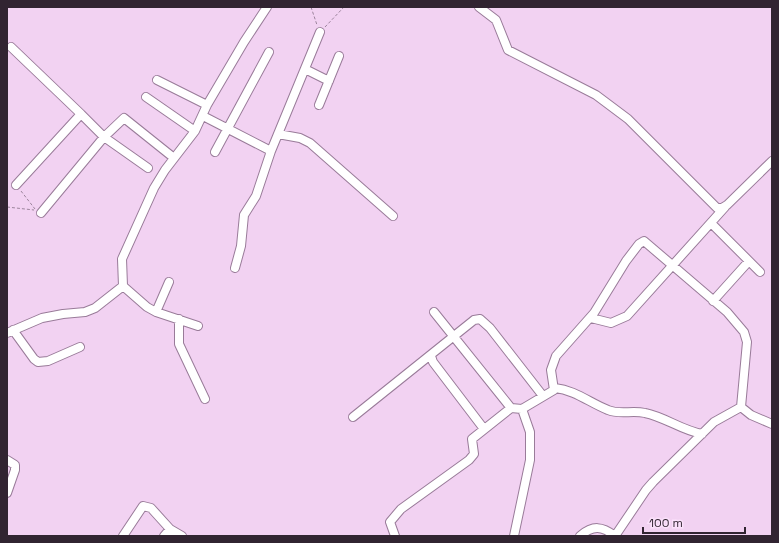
<svg xmlns="http://www.w3.org/2000/svg" width="779" height="543" viewBox="0 0 779 543" font-family="'Space Grotesk',sans-serif">
<style>
.lines{fill:none;stroke-linecap:round;stroke-linejoin:round}
.minor-casing{stroke:#997b99;stroke-width:10}
.path{stroke:#9d859d;stroke-width:1;stroke-dasharray:3 2;stroke-linecap:butt}
.minor{stroke:#fff;stroke-width:8}
</style>
<rect width="100%" height="100%" fill="#f2d2f2"/>
<g class="lines">
<defs>
<path id="minor" d="M 479,7 L 496,20 L 508,50 L 596,95 L 628,119 L 717,208 L 722,208 L 727,205 L 772,161
M 11,47 L 81,114 L 16,185
M 305,69 L 329,81
M 157,80 L 207,105
M 146,97 L 195,131
M 319,105 L 339,56
M 81,114 L 104,137 L 148,168
M 203,116 L 271,151
M 278,134 L 300,138 L 310,143 L 393,216
M 215,152 L 269,52
M 41,213 L 104,137 L 124,118 L 174,158
M 711,223 L 760,272
M 235,268 L 241,246 L 244,215 L 256,196 L 271,151 L 320,32
M 123,286 L 147,307 L 156,312 L 198,326
M 713,301 L 749,261
M 156,312 L 169,282
M 591,318 L 611,323 L 627,316 L 725,207
M 179,319 L 179,344 L 205,399
M 13,330 L 34,359 L 38,362 L 48,361 L 80,347
M 7,333 L 42,318 L 63,314 L 85,312 L 95,308 L 123,286 L 122,259 L 154,188 L 165,170 L 195,131 L 207,105 L 244,42 L 267,7
M 431,356 L 433,362 L 484,429
M 555,388 C 575,390 590,403 608,410 C 620,415 632,410 645,413 C 665,417 681,430 702,434
M 511,408 L 522,409 L 554,390 L 551,370 L 556,356 L 594,313 L 626,261 L 639,244 L 644,241 L 727,312 L 744,332 L 747,342 L 741,407 L 751,415 L 772,424
M 353,417 L 474,320 L 480,319 L 490,328 L 543,396
M 7,460 L 15,465 L 15,470 L 7,493
M 123,536 L 143,506 L 151,508 L 170,529
M 164,536 L 170,529 L 182,536
M 395,536 L 390,522 L 401,509 L 469,460 L 474,454 L 472,439 L 511,408 L 434,312
M 514,536 L 530,460 L 530,432 L 522,409
M 580,536 C 593,525 602,526 615,536
M 615,536 L 646,490 L 653,482 L 714,422 L 741,407"/>
</defs>
<!-- minor casing -->
<use href="#minor" class="minor-casing"/>
<!-- path -->
<path class="path" d="M 311,7 L 317,25
M 325,27 L 344,7
M 21,191 L 35,209
M 7,207 L 34,210"/>
<!-- minor -->
<use href="#minor" class="minor"/>
</g>
<!-- border -->
<rect width="779" height="543" fill="none" stroke="#312431" stroke-width="16"/>
<!-- scale -->
<path d="M643 527v6h102v-6" fill="none" stroke="#312431" stroke-width="2"/>
<text x="649" y="527" font-size="12" fill="#312431" stroke="#fbe1fb" stroke-width="3" paint-order="stroke">100 m</text>
</svg>
